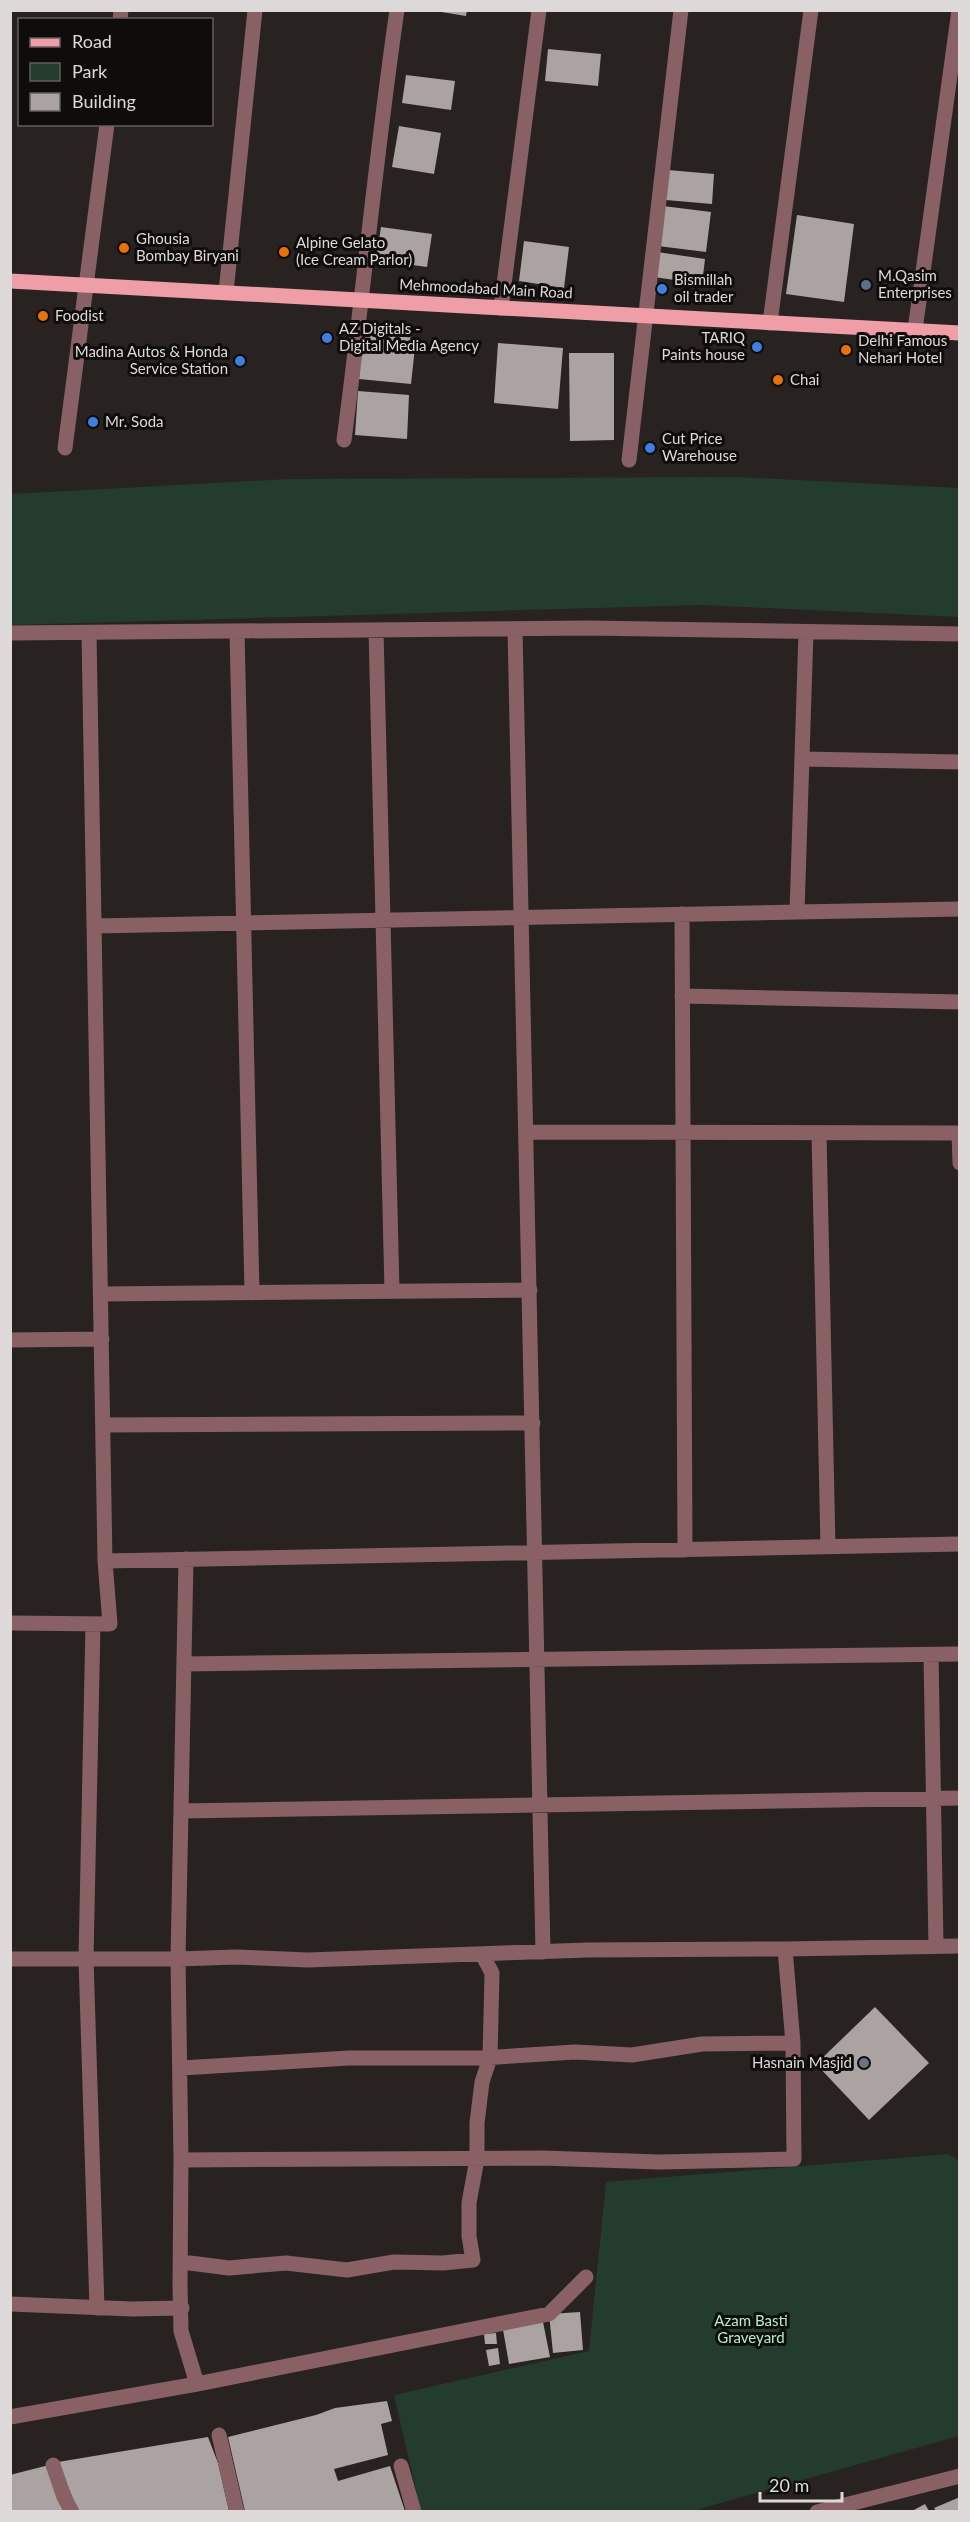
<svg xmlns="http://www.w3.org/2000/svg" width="970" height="2522" viewBox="0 0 970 2522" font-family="Lato,sans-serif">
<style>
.green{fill:#233c2d}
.building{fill:#aaa3a1}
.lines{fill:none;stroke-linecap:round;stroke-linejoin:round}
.minor{stroke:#896165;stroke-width:15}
.major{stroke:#ef9da6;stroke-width:15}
.food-dot{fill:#e8710a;stroke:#0f0d0c;stroke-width:2}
.service-dot{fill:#5c6f8a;stroke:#0f0d0c;stroke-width:2}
.shop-dot{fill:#3f7fe0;stroke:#0f0d0c;stroke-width:2}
.worship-dot{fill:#6b7280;stroke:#0f0d0c;stroke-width:2}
.labels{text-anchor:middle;stroke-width:6;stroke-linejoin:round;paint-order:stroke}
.poi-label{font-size:15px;fill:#ddd9d8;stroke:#0f0d0c;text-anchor:start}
.street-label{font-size:15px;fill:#ddd9d8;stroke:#0f0d0c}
.park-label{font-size:15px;fill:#b0efc6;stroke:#0f0d0c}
</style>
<rect width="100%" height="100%" fill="#282321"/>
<!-- green -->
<path class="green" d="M 738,477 L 959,488 L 959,617 L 702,605 L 11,625 L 11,494 L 289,479 Z
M 949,2154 L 959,2161 L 959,2436 L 692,2511 L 421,2511 L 394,2395 L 589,2351 L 606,2182 Z"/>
<!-- building -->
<path class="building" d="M 429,10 L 467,10 L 466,16 Z
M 548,49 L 601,54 L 598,86 L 545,81 Z
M 406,75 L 455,81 L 451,110 L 402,103 Z
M 399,126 L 441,133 L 434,174 L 392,167 Z
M 668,170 L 714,174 L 712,204 L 666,200 Z
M 663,206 L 711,212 L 706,252 L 658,246 Z
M 797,215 L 854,224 L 844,302 L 786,294 Z
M 381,227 L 432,234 L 427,267 L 376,260 Z
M 524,241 L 569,247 L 564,288 L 519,281 Z
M 657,252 L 705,259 L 702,284 L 654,277 Z
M 363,333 L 416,338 L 411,384 L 359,379 Z
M 498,343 L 563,348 L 558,409 L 494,403 Z
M 569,353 L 614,353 L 614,440 L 570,441 Z
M 358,391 L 409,395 L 407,439 L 355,435 Z
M 875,2007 L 929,2063 L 869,2120 L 816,2064 Z
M 580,2312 L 583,2350 L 553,2353 L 549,2314 Z
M 542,2317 L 550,2357 L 509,2364 L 502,2324 Z
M 496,2333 L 497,2344 L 485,2344 L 484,2334 Z
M 498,2348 L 500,2364 L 489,2366 L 486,2350 Z
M 387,2401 L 392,2421 L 381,2424 L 388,2455 L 334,2469 L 338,2481 L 390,2466 L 405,2511 L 245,2511 L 228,2437 L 316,2415 L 335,2408 Z
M 208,2437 L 218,2463 L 229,2511 L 78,2511 L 58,2462 Z
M 49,2465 L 63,2511 L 10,2511 L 10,2475 Z
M 960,2497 L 960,2511 L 936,2511 L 934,2508 Z
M 925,2504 L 929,2511 L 912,2511 Z"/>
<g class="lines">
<!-- minor -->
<path class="minor" d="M 120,20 L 121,10
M 226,292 L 255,10
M 501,308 L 539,10
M 770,323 L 811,10
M 915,330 L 959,10
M 344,440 C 363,297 376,153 397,10
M 65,448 L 107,124
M 629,460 L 681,10
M 515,629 L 543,1952
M 376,630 L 392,1291
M 237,631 L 252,1293
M 10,633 L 588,628 L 960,634
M 802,759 L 960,762
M 797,912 L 960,909
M 682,914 L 685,1550
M 95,926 L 797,912 L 806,632
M 682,996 L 960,1002
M 526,1132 L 960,1133
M 819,1133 L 828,1547
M 959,1133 L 960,1163
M 101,1294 L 530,1290
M 10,1340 L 102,1339
M 103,1425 L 533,1423
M 186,1559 L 178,1959 L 181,2160 L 180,2284 L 181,2331 L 197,2384
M 105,1561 L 960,1544
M 10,1623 L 110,1624 L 105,1561 L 89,633
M 93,1624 L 86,1959 L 97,2308
M 931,1655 L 936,1946
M 184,1664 L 960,1654
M 181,1811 L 960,1798
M 10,1959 L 178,1959 L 236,1957 L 308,1960 L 588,1950 L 785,1949
M 181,2068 L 349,2058 L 481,2058 L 575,2052 L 632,2055 L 702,2044 L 793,2043
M 181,2160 L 542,2158 L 659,2162 L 794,2159 L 793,2043 L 785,1949 L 960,1946
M 182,2262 L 229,2268 L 286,2263 L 347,2270 L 394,2262 L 443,2263 L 473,2260 L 469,2236 L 469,2203 L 477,2159 L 477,2123 L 482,2082 L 490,2058 L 492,1973 L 482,1954
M 10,2304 L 132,2309 L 182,2308
M 10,2417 L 197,2384 L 549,2314 L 586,2277
M 219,2435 L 237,2512
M 53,2465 L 64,2497 L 72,2512
M 401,2466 L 414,2512
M 817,2512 L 960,2476"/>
<!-- major -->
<path class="major" d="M 10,281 L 960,333"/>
</g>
<!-- markers -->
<g class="food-dot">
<circle cx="124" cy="248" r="6"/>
<circle cx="284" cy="252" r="6"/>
<circle cx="43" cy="316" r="6"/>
<circle cx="846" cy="350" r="6"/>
<circle cx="778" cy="380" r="6"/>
</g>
<circle class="service-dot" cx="866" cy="285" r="6"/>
<g class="shop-dot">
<circle cx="662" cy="289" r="6"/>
<circle cx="327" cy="338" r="6"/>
<circle cx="757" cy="347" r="6"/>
<circle cx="240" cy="361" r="6"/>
<circle cx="93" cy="422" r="6"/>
<circle cx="650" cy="448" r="6"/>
</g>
<circle class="worship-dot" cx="864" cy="2063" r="6"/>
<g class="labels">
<!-- poi labels -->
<g class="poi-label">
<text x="136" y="244">Ghousia<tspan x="136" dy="17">Bombay Biryani</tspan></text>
<text x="296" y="248">Alpine Gelato<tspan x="296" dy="17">(Ice Cream Parlor)</tspan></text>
<text x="878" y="281">M.Qasim<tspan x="878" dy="17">Enterprises</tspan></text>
<text x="674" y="285">Bismillah<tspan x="674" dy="17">oil trader</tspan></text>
<text x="55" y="321">Foodist</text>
<text x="339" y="334">AZ Digitals -<tspan x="339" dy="17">Digital Media Agency</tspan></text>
<text x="745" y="343" text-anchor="end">TARIQ<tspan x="745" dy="17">Paints house</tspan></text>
<text x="858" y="346">Delhi Famous<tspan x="858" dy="17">Nehari Hotel</tspan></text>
<text x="228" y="357" text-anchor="end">Madina Autos &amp; Honda<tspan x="228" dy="17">Service Station</tspan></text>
<text x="790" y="385">Chai</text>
<text x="105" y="427">Mr. Soda</text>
<text x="662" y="444">Cut Price<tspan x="662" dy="17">Warehouse</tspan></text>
<text x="852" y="2068" text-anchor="end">Hasnain Masjid</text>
</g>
<!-- street labels -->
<g class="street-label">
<text transform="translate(486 289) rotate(3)" y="5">Mehmoodabad Main Road</text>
</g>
<!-- park labels -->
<g class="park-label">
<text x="751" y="2326">Azam Basti<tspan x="751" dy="17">Graveyard</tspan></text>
</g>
</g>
<!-- border -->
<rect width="970" height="2522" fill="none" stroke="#ddd9d8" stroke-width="24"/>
<!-- legend -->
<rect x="18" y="18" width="195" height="108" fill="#0f0d0c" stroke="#615f5e" stroke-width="1.5"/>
<rect x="30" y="38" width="30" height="9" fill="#ef9da6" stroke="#615f5e" stroke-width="1.5"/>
<text x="72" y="48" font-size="18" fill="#ddd9d8">Road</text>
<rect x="30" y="63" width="30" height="18" fill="#233c2d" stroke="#615f5e" stroke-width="1.5"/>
<text x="72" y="78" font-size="18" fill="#ddd9d8">Park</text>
<rect x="30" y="93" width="30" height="18" fill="#aaa3a1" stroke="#615f5e" stroke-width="1.5"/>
<text x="72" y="108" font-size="18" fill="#ddd9d8">Building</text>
<!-- scale -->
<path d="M760 2492v9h82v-9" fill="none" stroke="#ddd9d8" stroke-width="3"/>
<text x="769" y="2492" font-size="18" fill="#ddd9d8" stroke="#0f0d0c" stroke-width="4.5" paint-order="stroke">20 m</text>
</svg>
